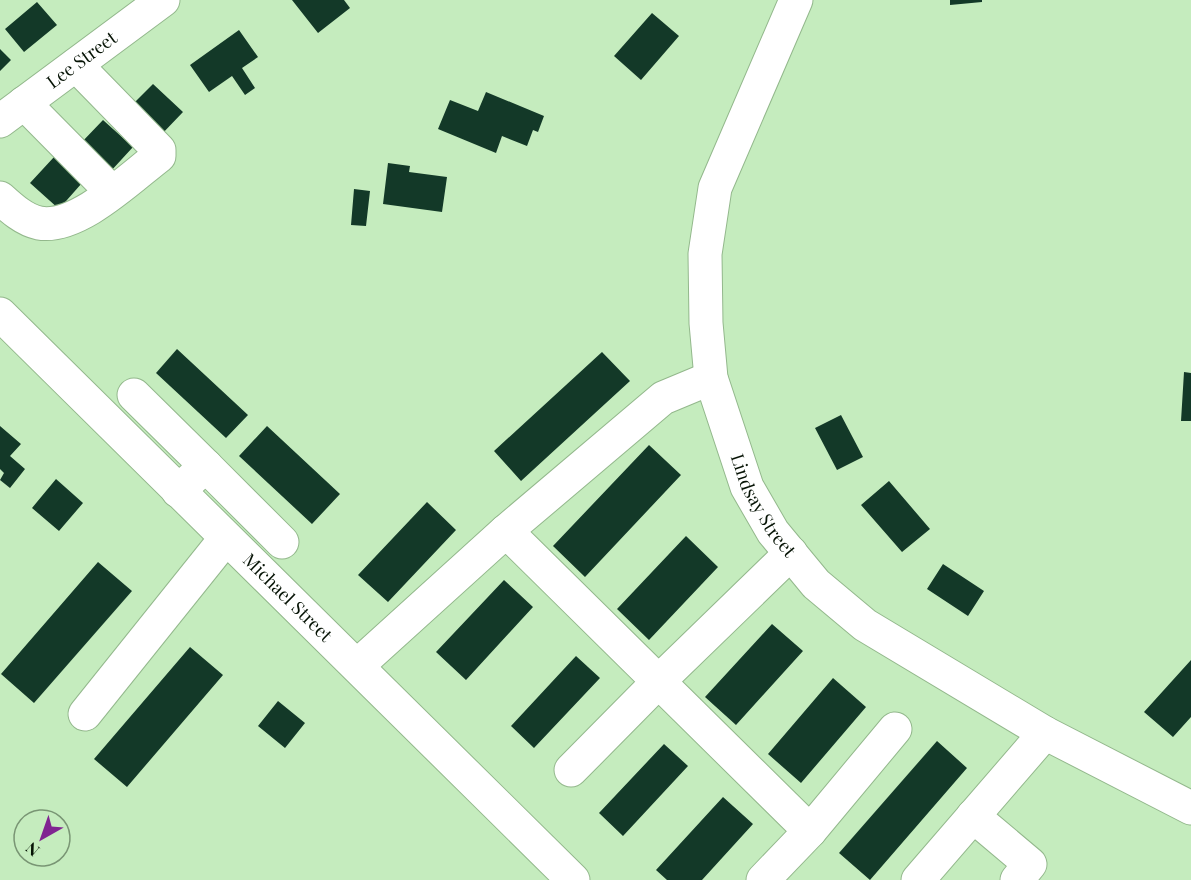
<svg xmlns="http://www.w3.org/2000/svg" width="1191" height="880" viewBox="0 0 1191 880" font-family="'Playfair Display',serif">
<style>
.building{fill:#133928}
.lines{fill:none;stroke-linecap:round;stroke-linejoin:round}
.minor-casing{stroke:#93b88c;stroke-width:35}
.minor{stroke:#fff;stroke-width:33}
.labels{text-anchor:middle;stroke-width:6;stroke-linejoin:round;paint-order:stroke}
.street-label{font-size:18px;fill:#061305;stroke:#c5ecbe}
</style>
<rect width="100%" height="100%" fill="#c5ecbe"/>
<!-- building -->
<path class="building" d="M 292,0 L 344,0 L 350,8 L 318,33 Z
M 950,0 L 982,0 L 982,2 L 950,5 Z
M 37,2 L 57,25 L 24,52 L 5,29 Z
M 652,13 L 679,36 L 641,80 L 614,56 Z
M 239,30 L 258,57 L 242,68 L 255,88 L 245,95 L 232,76 L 209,92 L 190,65 Z
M 0,49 L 11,60 L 0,71 Z
M 153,84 L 183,112 L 160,136 L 130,107 Z
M 486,92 L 544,116 L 538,132 L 533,130 L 527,146 L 502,136 L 496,153 L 438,129 L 450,100 L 478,111 Z
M 103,120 L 133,147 L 110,172 L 80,144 Z
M 54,157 L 82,183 L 59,209 L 30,183 Z
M 388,163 L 410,166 L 409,172 L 447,177 L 442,212 L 383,204 Z
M 354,189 L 370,191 L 366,226 L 351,225 Z
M 177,349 L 248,415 L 226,438 L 156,373 Z
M 602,352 L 630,381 L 521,481 L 494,451 Z
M 1184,372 L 1191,373 L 1191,421 L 1181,421 Z
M 841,415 L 863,457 L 837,470 L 815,428 Z
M 0,426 L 21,444 L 10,456 L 25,469 L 10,488 L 0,480 L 4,473 L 0,469 Z
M 267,426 L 340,494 L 312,524 L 239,456 Z
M 649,445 L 681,475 L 585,577 L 553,546 Z
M 56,479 L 83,503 L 59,531 L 32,508 Z
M 889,481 L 930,529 L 902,552 L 861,505 Z
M 427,502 L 456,530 L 388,602 L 358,575 Z
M 686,536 L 718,567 L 649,640 L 617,609 Z
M 98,562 L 132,591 L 34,703 L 1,674 Z
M 943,564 L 984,591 L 968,616 L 927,589 Z
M 504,580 L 533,607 L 466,680 L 436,652 Z
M 772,624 L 803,651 L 736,725 L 705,697 Z
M 190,647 L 223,675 L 127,787 L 94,759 Z
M 576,656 L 600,678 L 534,748 L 511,726 Z
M 1191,660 L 1191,717 L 1173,737 L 1144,712 Z
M 833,678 L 866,707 L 801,783 L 768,754 Z
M 278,701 L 305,723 L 285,748 L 258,726 Z
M 937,741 L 967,768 L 870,880 L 839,853 Z
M 664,744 L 688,766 L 623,836 L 599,813 Z
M 723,797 L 753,824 L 702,880 L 667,880 L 656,870 Z"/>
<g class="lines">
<defs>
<g id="minor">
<path id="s1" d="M 796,0 L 715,188 L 705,254 L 706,323 L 711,378 L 747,487 L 773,532 L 816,584 L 865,625 L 1045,733 L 1191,808"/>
<path d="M 24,103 L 112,192"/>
<path id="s2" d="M 0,121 L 163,0"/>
<path d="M 0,198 C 11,208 24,220 39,223 C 77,230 130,178 159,156 L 159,150 L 76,65"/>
<path id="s3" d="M 0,314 L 573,880"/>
<path d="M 134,395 L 206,466 L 178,491"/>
<path d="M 206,466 L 282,542"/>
<path d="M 506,531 L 663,398 L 711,378"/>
<path d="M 357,666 L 506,531 L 810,831 L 895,729"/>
<path d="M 85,714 L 226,538"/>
<path d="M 571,770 L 658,682 L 791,553"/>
<path d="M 973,816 L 1030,864 L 1017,880"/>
<path d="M 763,880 L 810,831"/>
<path d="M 918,880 L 1045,733"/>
</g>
</defs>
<!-- minor casing -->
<use href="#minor" class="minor-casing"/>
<!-- minor -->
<use href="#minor" class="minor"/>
</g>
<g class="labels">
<!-- street labels -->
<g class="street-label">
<text dy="6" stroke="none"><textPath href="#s2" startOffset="102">Lee Street</textPath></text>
<text dy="6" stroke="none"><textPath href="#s1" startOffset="534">Lindsay Street</textPath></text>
<text dy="6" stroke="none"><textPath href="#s3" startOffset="404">Michael Street</textPath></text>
</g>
</g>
<!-- north arrow -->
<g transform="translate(42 838) rotate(220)"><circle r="28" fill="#c5ecbe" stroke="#799574" stroke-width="1.5"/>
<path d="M0-4.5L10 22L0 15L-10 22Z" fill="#802491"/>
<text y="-9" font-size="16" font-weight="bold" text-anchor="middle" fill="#061305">N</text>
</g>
</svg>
